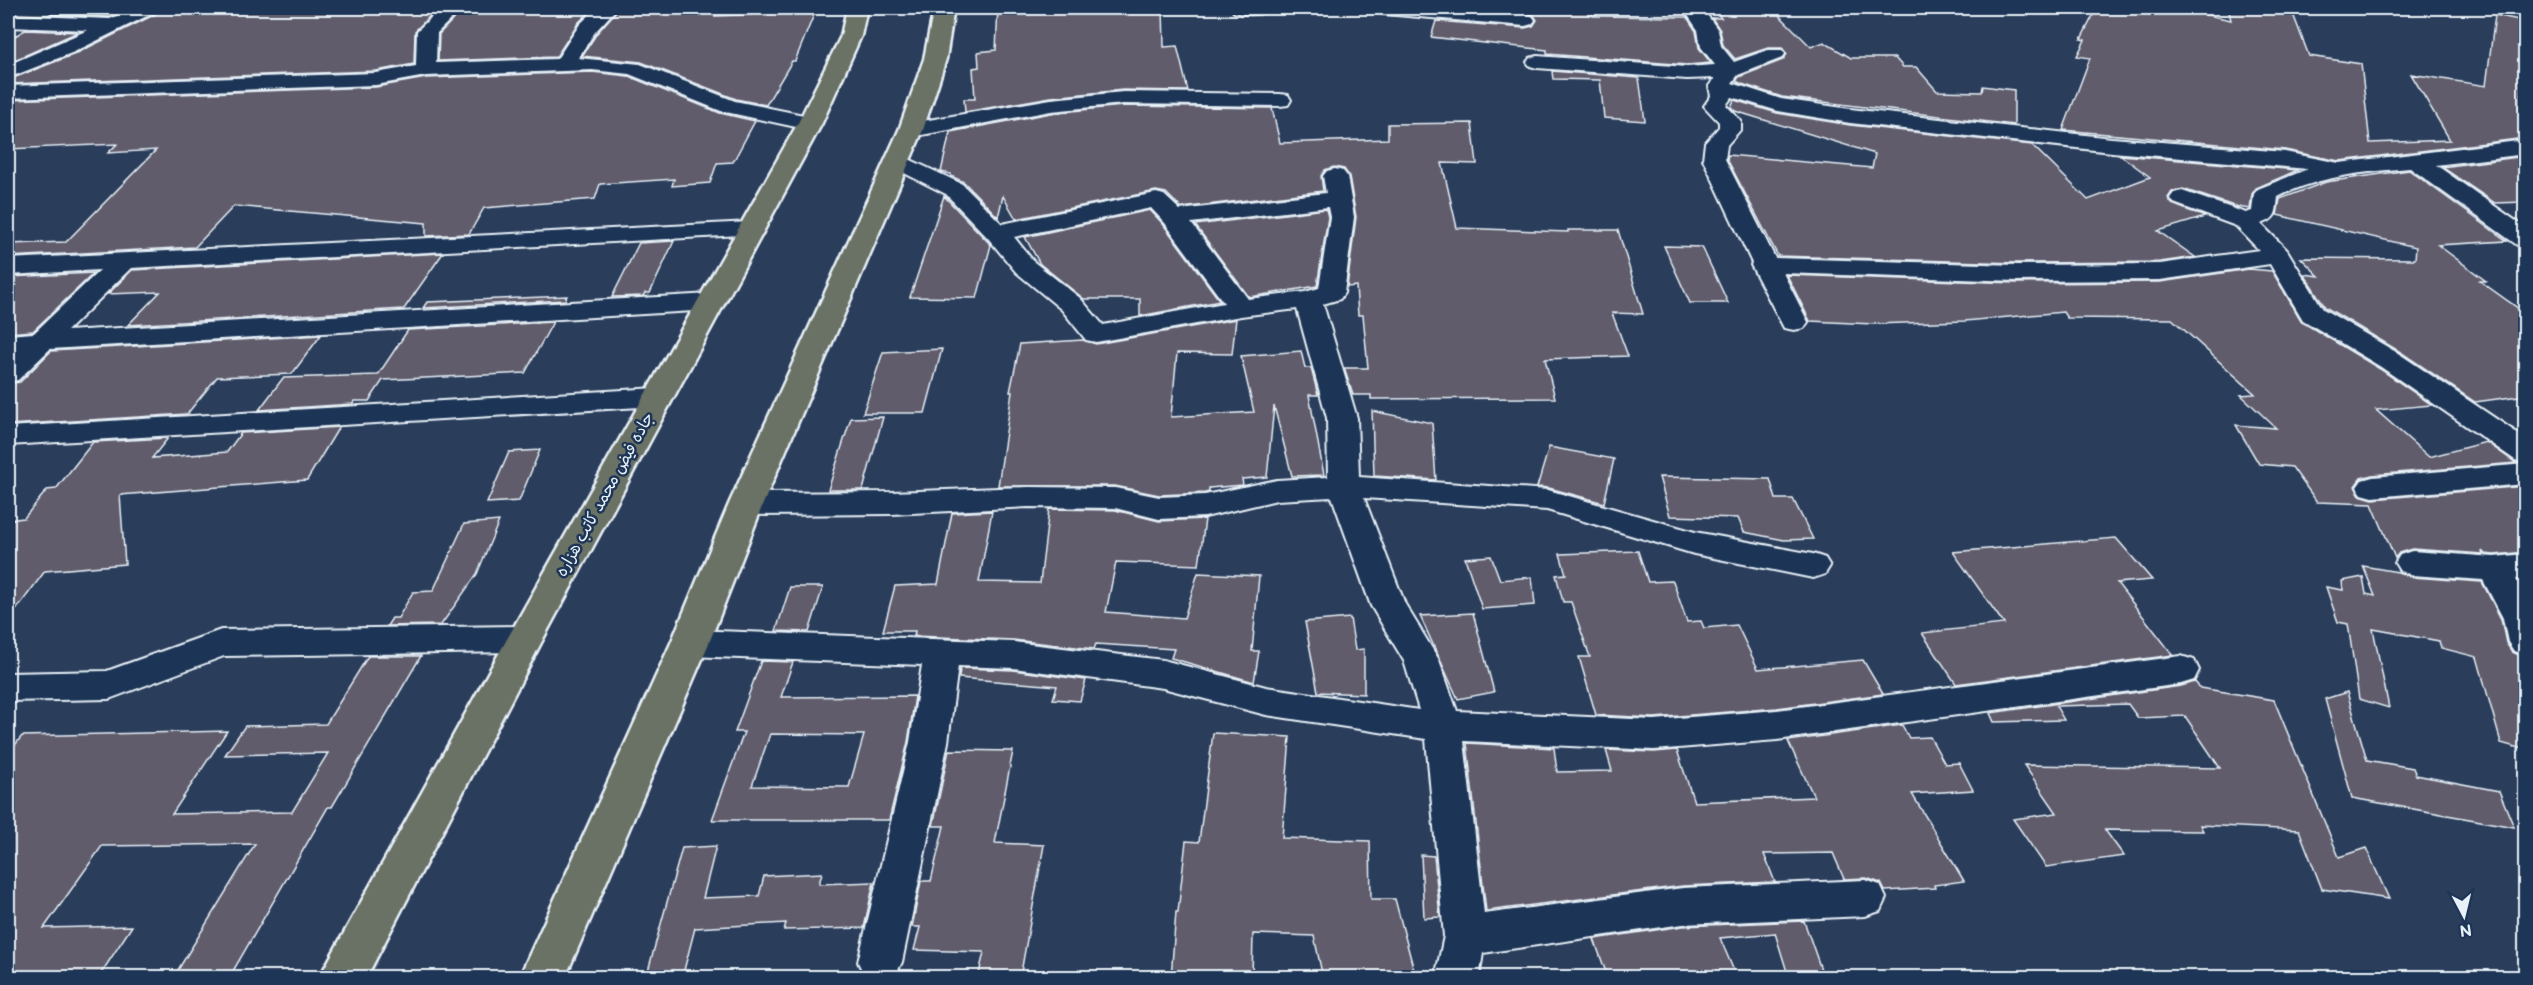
<svg xmlns="http://www.w3.org/2000/svg" width="2533" height="985" viewBox="0 0 2533 985" font-family="'Balsamiq Sans','Playpen Sans Arabic',sans-serif">
<style>
.building{fill:#605c6c;stroke:#e8f1f8;stroke-width:1.5;fill-rule:evenodd}
.lines{fill:none;stroke-linecap:round;stroke-linejoin:round}
.street-casing{stroke:#e8f1f8;stroke-width:4}
.primary-casing{stroke:#e8f1f8;stroke-width:5}
.street{fill:#1d3557;fill-rule:evenodd}
.primary{fill:#6a7165;fill-rule:evenodd}
.labels{text-anchor:middle;stroke-width:5;stroke-linejoin:round;paint-order:stroke}
.street-label{font-size:16px;fill:#e8f1f8;stroke:#1d3557}
</style>
<rect width="100%" height="100%" fill="#2a3d5b"/>
<filter id="ink" filterUnits="userSpaceOnUse"><feTurbulence type="fractalNoise" baseFrequency=".0167" numOctaves="2"/><feDisplacementMap in="SourceGraphic" scale="12" xChannelSelector="R" yChannelSelector="G"/><feConvolveMatrix kernelMatrix="1 2 1 2 8 2 1 2 1" color-interpolation-filters="sRGB"/></filter>
<g filter="url(#ink)">
<!-- building -->
<path class="building" d="M 61,8 L 130,8 L 110,17 L 50,14 Z
M 160,8 L 438,8 L 415,31 L 414,64 L 376,71 L 8,84 L 8,80 L 75,54 L 156,14 Z
M 464,8 L 594,8 L 578,23 L 556,57 L 438,61 L 439,34 Z
M 619,8 L 719,8 L 715,16 L 815,12 L 795,61 L 792,61 L 766,105 L 736,99 L 641,62 L 582,56 L 597,33 Z
M 998,8 L 1163,8 L 1164,47 L 1177,46 L 1188,91 L 1123,90 L 1051,97 L 965,112 L 964,99 L 975,99 L 973,68 L 979,67 L 978,52 L 996,50 Z
M 1469,8 L 1592,8 L 1593,16 L 1687,17 L 1696,31 L 1699,48 L 1711,63 L 1687,65 L 1547,54 L 1547,50 L 1431,37 L 1436,21 L 1525,28 L 1533,26 L 1537,20 L 1533,14 L 1526,12 Z
M 1719,8 L 1772,8 L 1811,47 L 1824,42 L 1851,58 L 1895,58 L 1903,67 L 1916,67 L 1937,91 L 1982,92 L 1983,86 L 2014,90 L 2014,125 L 1782,97 L 1742,84 L 1736,81 L 1739,77 L 1783,60 L 1787,54 L 1782,48 L 1768,48 L 1735,59 L 1723,45 L 1720,30 L 1712,18 L 1721,18 L 1718,14 L 1723,13 Z
M 2097,8 L 2175,8 L 2231,20 L 2228,8 L 2247,8 L 2293,14 L 2309,56 L 2361,64 L 2370,143 L 2450,140 L 2411,74 L 2486,86 L 2495,15 L 2524,21 L 2519,48 L 2526,50 L 2526,63 L 2519,117 L 2526,116 L 2526,138 L 2339,161 L 2285,150 L 2063,130 L 2090,58 L 2077,56 L 2085,40 L 2081,39 Z
M 25,30 L 78,32 L 8,63 L 8,40 Z
M 1552,71 L 1639,78 L 1645,121 L 1604,118 L 1600,80 L 1553,79 Z
M 592,72 L 628,76 L 720,113 L 755,121 L 733,162 L 717,163 L 710,183 L 672,186 L 674,179 L 600,184 L 595,199 L 484,208 L 469,234 L 426,236 L 426,223 L 234,206 L 195,247 L 8,257 L 8,244 L 66,242 L 156,150 L 108,153 L 117,144 L 8,149 L 8,100 L 376,87 L 426,78 Z
M 1734,100 L 1777,113 L 1850,125 L 2032,145 L 2088,200 L 2150,177 L 2120,155 L 2298,170 L 2256,188 L 2252,194 L 2250,209 L 2237,207 L 2183,189 L 2172,192 L 2168,198 L 2172,204 L 2205,217 L 2158,231 L 2195,257 L 2160,262 L 2017,263 L 1778,256 L 1727,159 L 1728,155 L 1872,168 L 1875,154 L 1735,111 L 1731,107 Z
M 1123,106 L 1272,108 L 1280,143 L 1388,139 L 1388,124 L 1472,123 L 1477,164 L 1442,163 L 1457,228 L 1568,232 L 1568,230 L 1618,230 L 1643,314 L 1612,313 L 1628,356 L 1545,359 L 1555,398 L 1371,399 L 1371,395 L 1353,395 L 1344,368 L 1368,368 L 1363,315 L 1358,315 L 1356,286 L 1347,287 L 1356,217 L 1349,176 L 1344,169 L 1334,167 L 1325,170 L 1321,176 L 1323,191 L 1181,208 L 1166,193 L 1156,191 L 1016,219 L 1003,196 L 998,217 L 964,182 L 951,176 L 951,174 L 941,172 L 950,132 L 1051,113 Z
M 2526,156 L 2526,202 L 2495,203 L 2442,167 Z
M 2409,170 L 2507,241 L 2438,245 L 2486,281 L 2480,281 L 2526,314 L 2526,395 L 2475,402 L 2402,353 L 2325,307 L 2304,274 L 2319,276 L 2301,258 L 2415,259 L 2416,247 L 2277,215 L 2280,199 L 2326,182 Z
M 944,196 L 991,245 L 977,298 L 910,297 Z
M 1326,209 L 1328,217 L 1317,286 L 1249,297 L 1195,225 Z
M 1150,210 L 1163,224 L 1220,301 L 1140,316 L 1140,299 L 1084,299 L 1040,264 L 1025,237 Z
M 674,241 L 650,293 L 645,293 L 643,296 L 612,297 L 639,243 Z
M 1664,246 L 1702,247 L 1728,303 L 1690,303 Z
M 443,253 L 404,309 L 128,325 L 160,292 L 108,294 L 132,270 Z
M 2249,269 L 2272,271 L 2302,322 L 2380,369 L 2432,405 L 2376,410 L 2429,457 L 2486,442 L 2516,463 L 2372,475 L 2361,478 L 2355,486 L 2360,495 L 2373,499 L 2526,486 L 2526,552 L 2494,555 L 2485,554 L 2482,551 L 2483,554 L 2412,549 L 2399,553 L 2395,558 L 2372,504 L 2317,502 L 2292,467 L 2259,464 L 2236,425 L 2276,428 L 2241,395 L 2255,394 L 2172,319 L 2067,318 L 2063,312 L 1965,321 L 1873,324 L 1810,321 L 1787,275 L 2017,283 L 2160,282 Z
M 94,273 L 33,331 L 8,333 L 8,277 Z
M 567,296 L 565,300 L 423,308 L 427,302 Z
M 1236,319 L 1232,354 L 1177,353 L 1171,417 L 1254,412 L 1241,356 L 1301,351 L 1305,368 L 1311,368 L 1318,395 L 1309,395 L 1324,475 L 1292,476 L 1274,406 L 1267,477 L 1242,479 L 1243,485 L 1209,488 L 1209,492 L 1205,493 L 1159,495 L 1115,486 L 998,486 L 1012,392 L 1010,392 L 1020,344 L 1083,340 L 1096,344 Z
M 553,322 L 525,373 L 383,380 L 369,401 L 354,401 L 353,404 L 259,410 L 283,378 L 378,375 L 408,330 Z
M 321,335 L 292,374 L 217,377 L 187,414 L 8,425 L 8,384 L 20,382 L 51,351 Z
M 942,349 L 925,413 L 863,413 L 883,352 Z
M 1372,411 L 1432,423 L 1436,480 L 1374,476 Z
M 883,417 L 863,490 L 828,490 L 851,418 Z
M 339,427 L 307,480 L 120,495 L 125,564 L 45,571 L 8,621 L 8,520 L 24,518 L 47,490 L 56,489 L 93,442 L 168,438 L 152,458 L 227,452 L 241,433 Z
M 1549,447 L 1614,459 L 1604,503 L 1549,488 L 1537,487 Z
M 540,450 L 519,501 L 487,503 L 509,452 Z
M 1659,477 L 1770,479 L 1776,499 L 1793,499 L 1813,539 L 1784,540 L 1744,532 L 1738,518 L 1670,516 Z
M 1049,509 L 1115,510 L 1159,521 L 1205,519 L 1199,565 L 1116,562 L 1106,612 L 1184,618 L 1198,573 L 1259,576 L 1252,651 L 1259,651 L 1254,682 L 1171,658 L 1174,649 L 1096,644 L 1094,649 L 1013,640 L 914,636 L 915,631 L 883,631 L 895,586 L 938,584 L 952,513 L 992,511 L 979,582 L 1040,583 Z
M 499,521 L 477,574 L 441,625 L 387,626 L 392,618 L 398,618 L 413,592 L 433,591 L 464,524 Z
M 2116,538 L 2152,580 L 2117,583 L 2173,655 L 1956,684 L 1922,633 L 2004,624 L 1953,552 Z
M 1638,551 L 1648,582 L 1673,581 L 1687,622 L 1701,621 L 1704,628 L 1737,625 L 1758,669 L 1863,660 L 1883,694 L 1777,708 L 1654,718 L 1596,715 L 1579,657 L 1590,657 L 1571,602 L 1563,602 L 1556,575 L 1566,574 L 1560,554 Z
M 1491,556 L 1500,580 L 1532,577 L 1535,605 L 1482,609 L 1465,558 Z
M 2363,566 L 2398,572 L 2412,577 L 2482,582 L 2501,619 L 2506,643 L 2512,652 L 2519,655 L 2526,672 L 2526,750 L 2501,743 L 2477,657 L 2441,648 L 2439,641 L 2373,629 L 2389,708 L 2359,699 L 2348,624 L 2338,622 L 2326,587 L 2343,590 L 2342,581 L 2363,577 L 2366,594 L 2375,596 Z
M 790,587 L 823,587 L 809,632 L 776,631 Z
M 1473,613 L 1494,692 L 1458,699 L 1420,616 Z
M 1350,618 L 1355,650 L 1364,649 L 1364,694 L 1318,692 L 1305,622 Z
M 368,656 L 421,656 L 332,807 L 328,807 L 229,978 L 173,978 L 255,844 L 102,846 L 44,928 L 132,926 L 98,978 L 8,978 L 8,754 L 22,736 L 227,731 L 172,814 L 292,812 L 328,753 L 225,755 L 245,726 L 326,724 Z
M 761,661 L 793,662 L 781,697 L 915,696 L 908,742 L 889,820 L 712,820 L 744,732 L 735,732 ZM 770,734 L 864,735 L 849,787 L 752,786 Z
M 960,668 L 1013,670 L 1086,680 L 1080,701 L 1053,699 L 1057,686 L 959,678 Z
M 2195,682 L 2200,688 L 2274,700 L 2339,857 L 2366,848 L 2389,899 L 2322,889 L 2299,830 L 2200,825 L 2203,831 L 2105,830 L 2124,856 L 2046,867 L 2013,819 L 2057,813 L 2024,765 L 2220,768 L 2185,716 L 2138,718 L 2128,704 L 2056,706 L 2064,720 L 1994,722 L 1990,713 L 2181,686 Z
M 2347,692 L 2367,760 L 2413,768 L 2416,775 L 2499,791 L 2514,827 L 2352,798 L 2325,699 Z
M 1902,725 L 1909,738 L 1930,737 L 1945,764 L 1959,763 L 1973,790 L 1912,794 L 1964,881 L 1934,885 L 1935,888 L 1885,891 L 1881,883 L 1866,878 L 1844,879 L 1833,853 L 1764,854 L 1775,882 L 1683,886 L 1486,911 L 1467,743 L 1554,748 L 1557,772 L 1612,771 L 1606,750 L 1654,752 L 1677,750 L 1694,802 L 1814,797 L 1788,741 Z
M 1213,733 L 1290,737 L 1282,838 L 1370,841 L 1371,899 L 1395,899 L 1416,978 L 1323,978 L 1314,936 L 1253,934 L 1252,978 L 1171,978 L 1176,912 L 1178,912 L 1186,841 L 1199,842 Z
M 949,750 L 1013,751 L 995,843 L 1044,845 L 1020,978 L 978,978 L 984,952 L 914,950 L 920,927 L 912,927 L 921,881 L 931,881 L 944,826 L 933,826 Z
M 716,846 L 703,898 L 759,896 L 764,876 L 822,873 L 819,884 L 874,882 L 864,928 L 784,930 L 786,923 L 695,928 L 682,978 L 646,978 L 682,848 Z
M 1421,855 L 1434,856 L 1440,917 L 1424,918 Z
M 1804,921 L 1824,978 L 1789,978 L 1775,933 L 1720,938 L 1737,978 L 1608,978 L 1594,939 L 1683,926 Z"/>
<g class="lines">
<defs>
<path id="street" d="M 134,8 L 158,8 L 155,12 L 74,52 L 8,78 L 8,65 L 88,30 L 8,27 L 8,15 L 110,19 Z
M 441,8 L 462,8 L 437,33 L 436,63 L 557,59 L 580,24 L 597,8 L 617,8 L 595,32 L 578,58 L 640,64 L 735,101 L 818,118 L 821,123 L 818,128 L 810,130 L 721,111 L 629,74 L 592,70 L 426,76 L 376,85 L 8,98 L 8,86 L 376,73 L 416,66 L 417,31 Z
M 1231,8 L 1270,8 L 1267,12 C 1256,15 1245,15 1234,12 Z
M 1374,8 L 1446,8 L 1525,14 L 1532,16 L 1535,20 L 1532,24 L 1525,26 L 1384,14 L 1377,12 Z
M 1683,8 L 1702,8 L 1718,30 L 1721,46 L 1734,62 L 1768,50 L 1782,50 L 1785,54 L 1782,58 L 1738,75 L 1732,83 L 1781,99 L 1850,109 L 2112,138 L 2285,152 L 2339,163 L 2526,140 L 2526,154 L 2436,165 L 2526,228 L 2526,247 L 2517,245 L 2410,168 C 2364,172 2319,176 2278,197 C 2276,213 2277,219 2261,224 L 2287,250 L 2323,309 L 2401,355 L 2526,439 L 2526,463 L 2515,460 L 2381,367 L 2303,320 L 2270,264 L 2160,280 L 2017,281 L 1783,273 L 1808,322 L 1804,328 L 1794,330 L 1784,328 L 1751,265 L 1752,263 L 1703,159 L 1705,143 L 1719,127 L 1719,122 L 1704,106 L 1711,96 L 1709,86 L 1715,78 L 1687,79 L 1537,68 L 1530,66 L 1527,62 L 1530,58 L 1537,56 L 1687,67 L 1715,65 L 1701,47 L 1698,30 ZM 1732,97 L 1778,111 L 1850,123 L 2112,152 L 2308,169 L 2258,189 L 2254,194 L 2252,211 L 2246,213 L 2182,191 L 2174,193 L 2170,198 L 2174,203 L 2236,226 L 2259,250 L 2160,264 L 2017,265 L 1775,258 L 1725,159 L 1727,145 L 1741,129 L 1741,121 L 1726,105 Z
M 1123,92 L 1280,94 L 1288,95 L 1291,100 L 1288,105 L 1280,106 L 1123,104 L 1051,111 L 911,137 L 903,135 L 900,130 L 903,125 L 911,123 L 1051,99 Z
M 898,154 L 962,184 L 1002,224 L 1156,193 L 1164,195 L 1180,210 L 1326,193 L 1323,176 L 1327,171 L 1335,169 L 1343,171 L 1347,176 L 1354,217 L 1344,293 L 1340,299 L 1323,304 L 1357,418 L 1359,477 L 1548,490 L 1695,532 L 1813,554 L 1825,558 L 1830,566 L 1825,574 L 1813,578 L 1694,554 L 1547,510 L 1364,498 L 1405,604 L 1439,660 L 1457,711 L 1654,720 L 1777,710 L 2181,656 L 2194,660 L 2199,670 L 2194,680 L 2181,684 L 1777,740 L 1654,750 L 1464,741 L 1484,914 L 1683,888 L 1865,880 L 1880,885 L 1886,898 L 1880,911 L 1865,916 L 1683,924 L 1483,953 L 1479,978 L 1435,978 L 1444,936 L 1426,739 L 1266,715 L 1163,688 L 1013,668 L 958,666 L 948,742 L 902,962 L 895,976 L 865,976 L 858,962 L 910,742 L 922,665 L 690,656 L 678,652 L 672,643 L 678,634 L 690,630 L 1013,642 L 1163,660 L 1266,687 L 1419,710 L 1404,661 L 1371,606 L 1332,497 L 1277,500 L 1205,517 L 1159,519 L 1115,508 L 1028,507 L 892,514 L 746,515 L 735,511 L 730,504 L 735,497 L 746,493 L 892,492 L 1028,487 L 1115,488 L 1159,497 L 1205,495 L 1277,480 L 1328,477 L 1327,418 L 1297,309 L 1241,316 L 1096,342 L 1086,340 L 1062,310 L 1016,272 L 988,238 L 946,194 L 890,166 L 886,161 L 890,156 ZM 1328,207 L 1330,217 L 1319,288 L 1305,292 L 1248,299 L 1191,223 ZM 1151,208 L 1165,223 L 1224,303 L 1103,325 L 1080,298 L 1034,262 L 1014,237 Z
M 751,222 L 760,224 L 763,229 L 760,234 L 131,268 L 67,331 L 711,294 L 720,296 L 724,302 L 720,308 L 711,310 L 50,349 L 18,380 L 8,382 L 8,359 L 16,351 L 8,351 L 8,335 L 34,333 L 100,270 L 8,275 L 8,259 Z
M 657,388 L 667,391 L 672,397 L 667,403 L 657,406 L 8,445 L 8,427 Z
M 2526,464 L 2526,484 L 2373,497 L 2362,494 L 2357,487 L 2362,480 L 2373,477 Z
M 2412,551 L 2494,557 L 2526,554 L 2526,578 L 2516,579 L 2526,596 L 2526,655 L 2514,651 L 2508,642 L 2503,618 L 2483,580 L 2412,575 L 2400,571 L 2395,563 L 2400,555 Z
M 525,626 L 537,630 L 543,639 L 537,648 L 525,652 L 224,656 L 109,699 L 8,701 L 8,673 L 107,671 L 221,630 Z"/>
<path id="primary" d="M 847,8 L 867,8 L 861,36 L 822,123 L 543,639 L 366,978 L 319,978 L 507,639 L 798,123 L 841,36 Z
M 934,8 L 954,8 L 946,59 L 923,130 L 763,504 L 709,643 L 565,978 L 519,978 L 671,643 L 729,504 L 899,130 L 924,59 Z"/>
</defs>
<!-- street casing -->
<use href="#street" class="street-casing"/>
<!-- primary casing -->
<use href="#primary" class="primary-casing"/>
<!-- street -->
<use href="#street" class="street"/>
<!-- primary -->
<use href="#primary" class="primary"/>
</g>
</g>
<g class="labels">
<!-- street labels -->
<g class="street-label">
<text transform="translate(604 494) rotate(-61)" y="6">جاده فیض محمد کاتب هزاره</text>
</g>
</g>
<!-- margin -->
<rect width="2533" height="985" fill="none" stroke="#1d3557" stroke-width="30"/>
<rect x="15" y="15" width="2503" height="955" fill="none" stroke="#e8f1f8" stroke-width="2" filter="url(#ink)"/>
<!-- north arrow -->
<g transform="translate(2464 916) rotate(173)" stroke="#1d3557" stroke-width="4.5" paint-order="stroke">
<path d="M0-4.5L10 22L0 15L-10 22Z" fill="#e8f1f8"/>
<text y="-9" font-size="16" font-weight="bold" text-anchor="middle" fill="#e8f1f8">N</text>
</g>
</svg>
